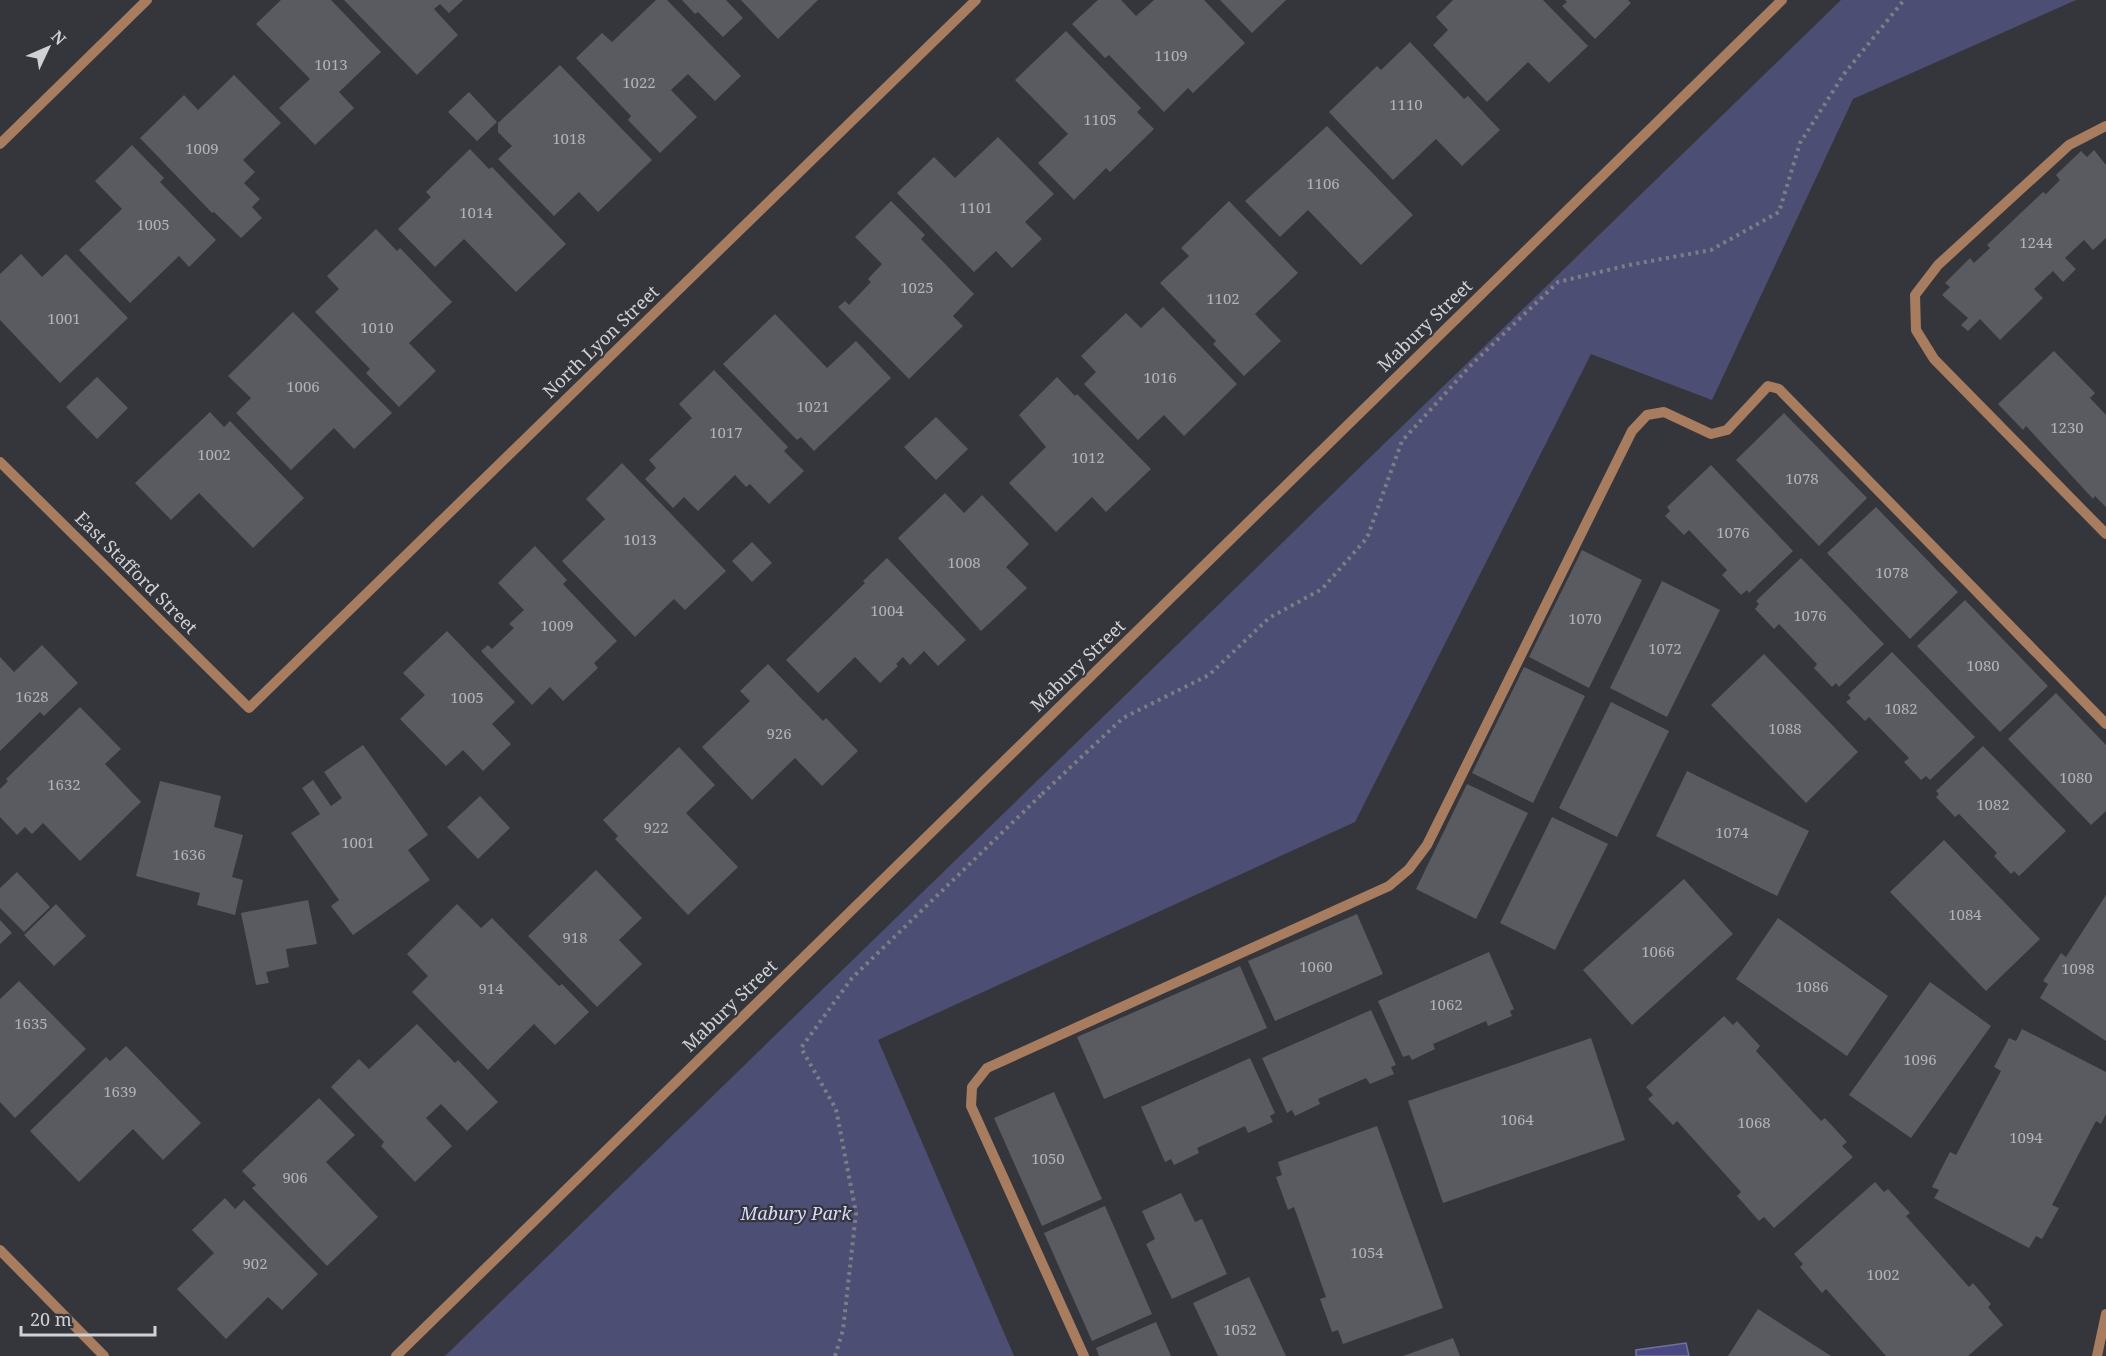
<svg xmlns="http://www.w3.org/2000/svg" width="2106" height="1356" viewBox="0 0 2106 1356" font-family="'Noto Serif',serif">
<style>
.green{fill:#4d4e74}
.water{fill:#494882;stroke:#72719b;stroke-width:1.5}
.building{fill:#5a5a61}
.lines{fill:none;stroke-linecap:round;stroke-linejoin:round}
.path{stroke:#7d7e83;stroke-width:4;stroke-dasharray:3 4.5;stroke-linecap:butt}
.minor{stroke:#a87c5f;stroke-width:10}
.labels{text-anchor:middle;stroke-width:4.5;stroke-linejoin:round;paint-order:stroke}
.number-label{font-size:15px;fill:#b2b3b8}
.street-label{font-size:18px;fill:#d0d1d5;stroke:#35363c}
.park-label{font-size:18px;font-style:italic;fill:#d7dafe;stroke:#35363c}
</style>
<rect width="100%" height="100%" fill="#35363c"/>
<!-- green -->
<path class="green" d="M 1841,0 L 2076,0 L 1853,99 L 1712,400 L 1591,354 L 1355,822 L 878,1040 L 1014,1356 L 445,1356 Z"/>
<!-- water -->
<path class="water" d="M 1686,1343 L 1689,1356 L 1636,1356 L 1636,1350 Z"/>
<!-- building -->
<path class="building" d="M 281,0 L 331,0 L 381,52 L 339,92 L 354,108 L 315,145 L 279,108 L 310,79 L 256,24 Z
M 344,0 L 463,0 L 449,13 L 440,4 L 434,9 L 458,35 L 417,75 Z
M 656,0 L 667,0 L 741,76 L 715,101 L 688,74 L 671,90 L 697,117 L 660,153 L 628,120 L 631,116 L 576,58 L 602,33 L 612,42 Z
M 682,0 L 726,0 L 743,18 L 723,37 L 698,12 L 695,14 Z
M 741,0 L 818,0 L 778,39 Z
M 1098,0 L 1121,0 L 1136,16 L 1154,0 L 1204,0 L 1245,43 L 1193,93 L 1188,88 L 1164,112 L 1109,55 L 1105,58 L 1072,24 Z
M 1220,0 L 1286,0 L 1252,33 Z
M 1453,0 L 1543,0 L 1588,46 L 1549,83 L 1528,62 L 1487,102 L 1433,45 L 1448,30 L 1436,17 Z
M 1565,0 L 1628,0 L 1631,3 L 1595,39 L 1562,6 L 1567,2 Z
M 1066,31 L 1141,108 L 1137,112 L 1154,129 L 1110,172 L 1106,168 L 1074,200 L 1038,163 L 1068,134 L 1015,80 Z
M 1410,42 L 1464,99 L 1468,96 L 1500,130 L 1462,166 L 1436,139 L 1393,180 L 1329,112 L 1377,66 L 1381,70 Z
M 560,65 L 652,160 L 598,212 L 579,192 L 554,216 L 498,159 L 512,146 L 498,132 L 498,123 Z
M 234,75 L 281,123 L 243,160 L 255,172 L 244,183 L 260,199 L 252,207 L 262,218 L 241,238 L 214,212 L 212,213 L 140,138 L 184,95 L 198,110 Z
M 469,92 L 497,122 L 477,141 L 448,112 Z
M 1327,126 L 1413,215 L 1361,265 L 1308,210 L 1280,237 L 1245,201 Z
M 998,137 L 1054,194 L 1025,222 L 1042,239 L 1012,268 L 996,251 L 974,272 L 897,193 L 934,157 L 955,178 Z
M 132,145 L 164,178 L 160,182 L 216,240 L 189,267 L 179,256 L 130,303 L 79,250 L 122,209 L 95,181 Z
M 470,149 L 489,169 L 492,167 L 566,244 L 516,292 L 464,239 L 435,267 L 398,229 L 431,197 L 426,192 Z
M 2094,150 L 2106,165 L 2106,238 L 2093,250 L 2084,240 L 2065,258 L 2076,269 L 2063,282 L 2053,271 L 2034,289 L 2043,298 L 2000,340 L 1980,319 L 1968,331 L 1961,325 L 1968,318 L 1942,295 L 1950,287 L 1945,283 L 1970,258 L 1974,263 L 1990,248 L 1987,245 L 2043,192 L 2046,194 L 2060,180 L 2056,175 L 2081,151 L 2087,157 Z
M 891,201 L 925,235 L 921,239 L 974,294 L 953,316 L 963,326 L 909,379 L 838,307 L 845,301 L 849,305 L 871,282 L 868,279 L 882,264 L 855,237 Z
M 1229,201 L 1298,273 L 1255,314 L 1281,341 L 1244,376 L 1213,344 L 1216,341 L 1160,283 L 1189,256 L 1181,248 Z
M 376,229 L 397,251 L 400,248 L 452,302 L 409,343 L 436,371 L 399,407 L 366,373 L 370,369 L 315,312 L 339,289 L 327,276 Z
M 21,254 L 42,277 L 66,254 L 128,318 L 60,383 L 0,320 L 0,274 Z
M 1163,307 L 1237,384 L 1184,436 L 1164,415 L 1138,440 L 1084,384 L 1096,372 L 1081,356 L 1126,313 L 1141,328 Z
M 293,312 L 392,413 L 354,449 L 334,428 L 291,470 L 236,413 L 251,398 L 228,376 Z
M 775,314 L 827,368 L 856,341 L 891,378 L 814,451 L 801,437 L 797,440 L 723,364 Z
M 2054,351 L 2095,393 L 2090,398 L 2106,415 L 2106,507 L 2095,496 L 2093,499 L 2026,426 L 2023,430 L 1998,404 Z
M 714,370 L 788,447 L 784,451 L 804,471 L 769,504 L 750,484 L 746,487 L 735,475 L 698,511 L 684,497 L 673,508 L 645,479 L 656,468 L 649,460 L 692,418 L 679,404 Z
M 97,377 L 128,408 L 97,439 L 66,407 Z
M 1057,377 L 1075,396 L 1077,394 L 1151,469 L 1106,512 L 1092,497 L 1056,532 L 1009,483 L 1046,447 L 1019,415 Z
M 210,412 L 224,427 L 230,421 L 304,498 L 253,548 L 199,493 L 171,520 L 135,483 Z
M 1784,413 L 1867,498 L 1819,546 L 1736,460 Z
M 936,417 L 968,449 L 936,480 L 904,447 Z
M 622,463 L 726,571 L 685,610 L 674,599 L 635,637 L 562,561 L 605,519 L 586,499 Z
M 1711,465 L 1793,551 L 1749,593 L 1747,590 L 1741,595 L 1722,575 L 1727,570 L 1689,530 L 1684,535 L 1665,516 L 1670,511 L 1667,507 Z
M 945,493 L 964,513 L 982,495 L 1029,544 L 1006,567 L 1027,588 L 981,631 L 898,538 Z
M 1876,507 L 1958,592 L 1910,639 L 1827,553 Z
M 752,542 L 772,563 L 752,582 L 732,561 Z
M 535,546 L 567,580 L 563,584 L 617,641 L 594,663 L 598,668 L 563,701 L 550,687 L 532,705 L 481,651 L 488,645 L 492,649 L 514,628 L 509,624 L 524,610 L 498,583 Z
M 1582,550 L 1642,580 L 1589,688 L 1529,657 Z
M 887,558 L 966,640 L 938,666 L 924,651 L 910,665 L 903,657 L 896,664 L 898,666 L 880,683 L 855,657 L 818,693 L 786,660 L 865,583 L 863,581 Z
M 1801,558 L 1884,644 L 1839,687 L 1836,683 L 1832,687 L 1814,668 L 1817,664 L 1779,624 L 1774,629 L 1755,609 L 1759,604 L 1756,601 Z
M 1662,581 L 1720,610 L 1667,717 L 1610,688 Z
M 1965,600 L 2048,686 L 2000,732 L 1917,646 Z
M 447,631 L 515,702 L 492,724 L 511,744 L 483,771 L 463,750 L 446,766 L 400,719 L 425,695 L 403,673 Z
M 42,645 L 78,683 L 44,716 L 40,712 L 0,751 L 0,657 L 14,672 Z
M 1892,652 L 1975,737 L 1930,780 L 1926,776 L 1921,780 L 1904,762 L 1909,758 L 1869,717 L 1865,721 L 1846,702 L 1851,698 L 1848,695 Z
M 1764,654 L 1858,752 L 1806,803 L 1711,705 Z
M 768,664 L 823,721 L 826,718 L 858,751 L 822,786 L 795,758 L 752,800 L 702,747 L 750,701 L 740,691 Z
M 1524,667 L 1585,696 L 1533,803 L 1472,773 Z
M 2056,693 L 2106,745 L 2106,811 L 2091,825 L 2008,739 Z
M 1611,702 L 1669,731 L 1617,837 L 1559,808 Z
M 80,707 L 121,749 L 105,764 L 141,802 L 80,861 L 43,823 L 32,834 L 25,827 L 17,835 L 0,817 L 0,789 L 8,781 L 6,779 Z
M 363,745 L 428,835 L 408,850 L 430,880 L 353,935 L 331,906 L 339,900 L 291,833 L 320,814 L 302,788 L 313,780 L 331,806 L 342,798 L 324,772 Z
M 1983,746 L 2066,831 L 2019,876 L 2014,871 L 2011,874 L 1994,856 L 1997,853 L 1959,814 L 1955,817 L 1936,797 L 1939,794 L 1936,791 Z
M 679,747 L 715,785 L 686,813 L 738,867 L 688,915 L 615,839 L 618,836 L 603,820 Z
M 1687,771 L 1809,831 L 1777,896 L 1656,836 Z
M 160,781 L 221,796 L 214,827 L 243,835 L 232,877 L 243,880 L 235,915 L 197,905 L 200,893 L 136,876 Z
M 1467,784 L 1528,813 L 1476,919 L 1416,889 Z
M 480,796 L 510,828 L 478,859 L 447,827 Z
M 1552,817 L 1608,844 L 1555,950 L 1500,923 Z
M 1944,840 L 2040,939 L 1986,991 L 1890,892 Z
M 596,870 L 642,918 L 619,940 L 642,964 L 597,1007 L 528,936 Z
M 17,872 L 50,907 L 24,932 L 0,908 L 0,888 Z
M 1684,879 L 1733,934 L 1632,1025 L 1583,970 Z
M 2106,895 L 2106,1041 L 2040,998 L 2048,984 L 2043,981 L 2061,953 L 2066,957 Z
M 308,900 L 317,944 L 286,949 L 289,967 L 266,972 L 269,983 L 256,985 L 241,913 Z
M 56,904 L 86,936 L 54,966 L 24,935 Z
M 457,904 L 481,928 L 492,918 L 559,986 L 562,984 L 589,1012 L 555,1045 L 534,1024 L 488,1070 L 412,992 L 428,976 L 407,954 Z
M 1357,914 L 1383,974 L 1275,1021 L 1248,961 Z
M 1778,918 L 1888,996 L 1847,1056 L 1736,979 Z
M 0,920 L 12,933 L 0,944 Z
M 1489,952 L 1514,1009 L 1510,1011 L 1512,1016 L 1488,1026 L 1486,1021 L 1433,1044 L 1435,1049 L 1412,1060 L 1409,1055 L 1403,1057 L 1378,1001 Z
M 1240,966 L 1267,1028 L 1104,1099 L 1077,1037 Z
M 19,981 L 86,1049 L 15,1118 L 0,1102 L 0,999 Z
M 1930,982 L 1991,1026 L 1911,1138 L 1849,1095 Z
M 1371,1010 L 1396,1065 L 1391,1067 L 1394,1074 L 1370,1084 L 1366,1078 L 1318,1099 L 1320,1104 L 1295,1116 L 1292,1110 L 1287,1113 L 1262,1058 Z
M 1724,1016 L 1733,1025 L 1737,1021 L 1760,1046 L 1756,1051 L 1821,1121 L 1825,1118 L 1847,1142 L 1842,1146 L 1853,1157 L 1774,1228 L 1764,1217 L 1759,1221 L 1737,1196 L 1741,1192 L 1677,1121 L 1673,1125 L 1648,1099 L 1653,1095 L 1646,1087 Z
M 417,1024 L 455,1063 L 458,1060 L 498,1102 L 467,1131 L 441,1104 L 426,1118 L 452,1146 L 415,1182 L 381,1146 L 384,1142 L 331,1087 L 359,1059 L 369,1069 Z
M 2022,1029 L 2106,1072 L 2106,1114 L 2101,1124 L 2096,1121 L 2052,1205 L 2059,1208 L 2042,1239 L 2036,1236 L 2029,1248 L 1934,1198 L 1939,1190 L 1932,1187 L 1950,1152 L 1956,1155 L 2001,1071 L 1994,1067 L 2009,1038 L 2016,1041 Z
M 1591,1038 L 1625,1140 L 1443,1203 L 1408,1101 Z
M 126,1046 L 201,1123 L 163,1160 L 133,1129 L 79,1182 L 30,1131 L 106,1057 L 110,1061 Z
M 1250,1058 L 1275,1113 L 1270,1116 L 1273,1122 L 1248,1133 L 1245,1126 L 1197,1148 L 1199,1153 L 1174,1165 L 1171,1159 L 1165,1162 L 1141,1107 Z
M 1054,1092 L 1102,1199 L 1042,1226 L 994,1118 Z
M 319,1098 L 355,1135 L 326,1162 L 378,1217 L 327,1266 L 252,1188 L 256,1185 L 242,1171 Z
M 1377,1126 L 1443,1308 L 1343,1344 L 1338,1330 L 1332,1332 L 1320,1299 L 1326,1297 L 1294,1207 L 1288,1210 L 1276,1177 L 1282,1175 L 1278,1162 Z
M 1875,1182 L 1884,1192 L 1888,1189 L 1910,1213 L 1906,1216 L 1969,1287 L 1973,1283 L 1991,1304 L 1988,1307 L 2003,1325 L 1968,1356 L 1886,1356 L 1826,1289 L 1822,1293 L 1800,1267 L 1803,1264 L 1794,1254 Z
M 1181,1193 L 1195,1222 L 1202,1219 L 1227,1274 L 1172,1299 L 1146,1244 L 1155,1239 L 1142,1211 Z
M 225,1198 L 235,1209 L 244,1200 L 318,1274 L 282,1310 L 268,1297 L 226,1339 L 177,1289 L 214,1253 L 192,1230 Z
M 1105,1206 L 1152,1314 L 1092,1341 L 1044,1233 Z
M 1249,1277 L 1286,1356 L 1218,1356 L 1193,1303 Z
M 1758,1309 L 1831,1356 L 1728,1356 Z
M 1156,1322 L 1171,1356 L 1099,1356 L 1096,1348 Z
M 1453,1338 L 1460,1356 L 1403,1356 Z"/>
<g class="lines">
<!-- path -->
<path class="path" d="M 1042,794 L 1123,718 L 1209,675 L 1269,618 L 1322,589 L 1367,538 L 1402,441 L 1472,364 L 1558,282 L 1629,265 L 1711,250 L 1779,212 L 1800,143 L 1844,74 L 1904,0
M 835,1356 L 843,1330 L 856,1213 L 836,1109 L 801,1048 L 852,978 L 1043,793"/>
<!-- minor -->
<path class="minor" d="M 2106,126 L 2069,145 L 1938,265 L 1915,295 L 1916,330 L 1934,359 L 2106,534
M 0,144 L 147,0
M 0,462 L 249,708 L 976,0
M 0,1250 L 104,1356
M 396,1356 L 1782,0
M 1084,1356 L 971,1106 L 972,1087 L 987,1068 L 1389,886 L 1409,869 L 1427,845 L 1632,431 L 1647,415 L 1664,412 L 1711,434 L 1727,430 L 1768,386 L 1779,389 L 2106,724
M 2097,1356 L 2106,1314"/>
</g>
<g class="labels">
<!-- number labels -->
<g class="number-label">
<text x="1171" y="61">1109</text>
<text x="331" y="70">1013</text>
<text x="639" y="88">1022</text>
<text x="1406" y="110">1110</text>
<text x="1100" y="125">1105</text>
<text x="569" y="144">1018</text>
<text x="202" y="154">1009</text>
<text x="1323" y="189">1106</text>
<text x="976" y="213">1101</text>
<text x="476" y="218">1014</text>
<text x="153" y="230">1005</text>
<text x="2036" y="248">1244</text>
<text x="917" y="293">1025</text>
<text x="1223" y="304">1102</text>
<text x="64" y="324">1001</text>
<text x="377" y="333">1010</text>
<text x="1160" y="383">1016</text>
<text x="303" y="392">1006</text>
<text x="813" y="412">1021</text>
<text x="2067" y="433">1230</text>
<text x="726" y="438">1017</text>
<text x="214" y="460">1002</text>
<text x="1088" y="463">1012</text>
<text x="1802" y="484">1078</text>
<text x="1733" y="538">1076</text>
<text x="640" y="545">1013</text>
<text x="964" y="568">1008</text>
<text x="1892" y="578">1078</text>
<text x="887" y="616">1004</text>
<text x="1810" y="621">1076</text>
<text x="1585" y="624">1070</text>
<text x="557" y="631">1009</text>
<text x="1665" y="654">1072</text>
<text x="1983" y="671">1080</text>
<text x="32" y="702">1628</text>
<text x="467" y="703">1005</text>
<text x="1901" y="714">1082</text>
<text x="1785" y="734">1088</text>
<text x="779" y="739">926</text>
<text x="2076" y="783">1080</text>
<text x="64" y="790">1632</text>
<text x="1993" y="810">1082</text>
<text x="656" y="833">922</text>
<text x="1732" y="838">1074</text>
<text x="358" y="848">1001</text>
<text x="189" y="860">1636</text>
<text x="1965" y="920">1084</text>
<text x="575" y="943">918</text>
<text x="1658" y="957">1066</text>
<text x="1316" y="972">1060</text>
<text x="2078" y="974">1098</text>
<text x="1812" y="992">1086</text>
<text x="491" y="994">914</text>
<text x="1446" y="1010">1062</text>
<text x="31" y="1029">1635</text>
<text x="1920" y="1065">1096</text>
<text x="120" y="1097">1639</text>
<text x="1517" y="1125">1064</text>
<text x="1754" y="1128">1068</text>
<text x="2026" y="1143">1094</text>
<text x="1048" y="1164">1050</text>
<text x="295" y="1183">906</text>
<text x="1367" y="1258">1054</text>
<text x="255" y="1269">902</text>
<text x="1883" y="1280">1002</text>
<text x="1240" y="1335">1052</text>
</g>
<!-- street labels -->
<g class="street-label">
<text transform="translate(1425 326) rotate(-44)" y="6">Mabury Street</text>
<text transform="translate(601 342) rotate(-44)" y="6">North Lyon Street</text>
<text transform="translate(136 573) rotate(45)" y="6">East Stafford Street</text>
<text transform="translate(1078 666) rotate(-44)" y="6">Mabury Street</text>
<text transform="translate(730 1006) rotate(-44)" y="6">Mabury Street</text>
</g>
<!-- park labels -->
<g class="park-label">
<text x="796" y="1220">Mabury Park</text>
</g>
</g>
<!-- north arrow -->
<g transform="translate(48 48) rotate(46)" stroke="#35363c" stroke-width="4.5" paint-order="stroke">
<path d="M0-4.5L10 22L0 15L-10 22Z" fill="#d0d1d5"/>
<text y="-9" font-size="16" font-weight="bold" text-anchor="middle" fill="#d0d1d5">N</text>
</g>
<!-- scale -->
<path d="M21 1326v9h134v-9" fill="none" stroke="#d0d1d5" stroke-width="3"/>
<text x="30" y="1326" font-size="18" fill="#d0d1d5" stroke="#35363c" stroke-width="4.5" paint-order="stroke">20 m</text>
</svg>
